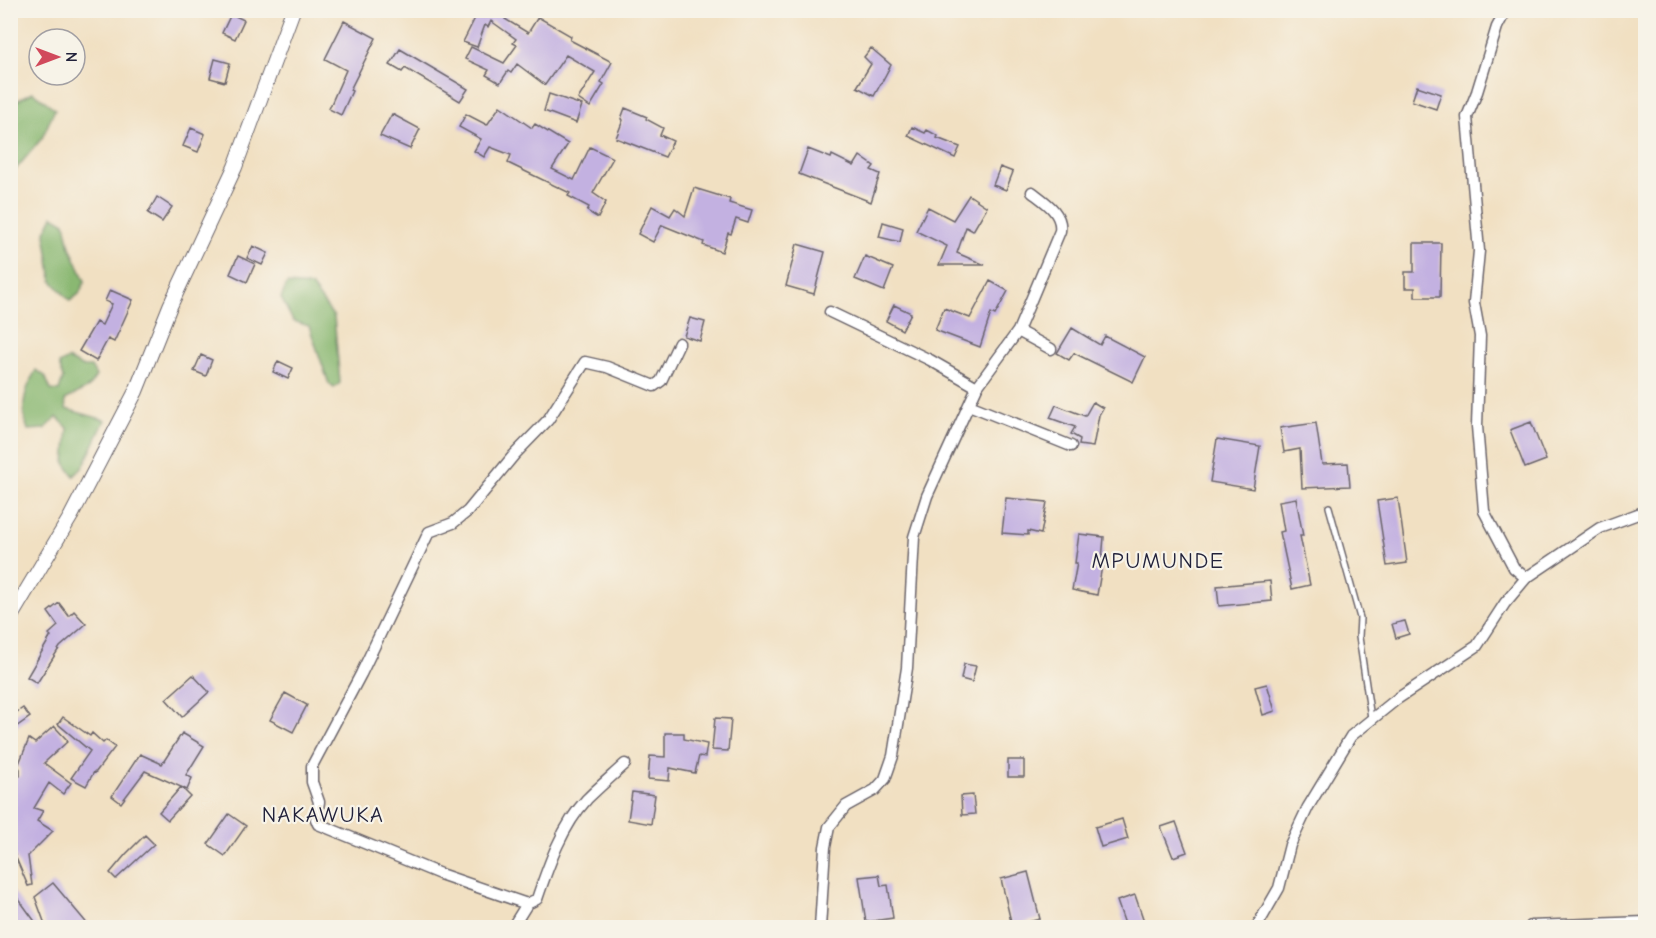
<svg xmlns="http://www.w3.org/2000/svg" width="1656" height="938" viewBox="0 0 1656 938" font-family="'Comic Neue',sans-serif">
<style>
.forest{fill:#8ab872;stroke:#566d56;stroke-width:1.5}
.building{fill:#c3b1e1}
.lines{fill:none;stroke-linecap:round;stroke-linejoin:round}
.service-casing{stroke:#6a646a;stroke-width:8}
.minor-casing{stroke:#6a646a;stroke-width:13}
.tertiary-casing{stroke:#6a646a;stroke-width:16}
.service{stroke:#fff;stroke-width:5}
.minor{stroke:#fff;stroke-width:10}
.tertiary{stroke:#fff;stroke-width:14}
.labels{text-anchor:middle;stroke-width:4.5;stroke-linejoin:round;paint-order:stroke}
.quarter-label{font-size:22px;letter-spacing:1.5px;fill:#22223b;stroke:#f7f3e8}
</style>
<rect width="100%" height="100%" fill="#f7f3e8"/>
<filter id="ink" filterUnits="userSpaceOnUse"><feTurbulence type="fractalNoise" baseFrequency=".0167" numOctaves="2"/><feDisplacementMap in="SourceGraphic" scale="12" xChannelSelector="R" yChannelSelector="G"/><feConvolveMatrix kernelMatrix="1 2 1 2 8 2 1 2 1" color-interpolation-filters="sRGB"/></filter>
<filter id="wash" filterUnits="userSpaceOnUse"><feTurbulence type="fractalNoise" baseFrequency=".008" numOctaves="4" result="noise"/><feDisplacementMap in="SourceGraphic" scale="24" xChannelSelector="R" yChannelSelector="G"/><feGaussianBlur stdDeviation="1.35" result="paint"/><feColorMatrix in="noise" values="0 0 0 0 0 0 0 0 0 0 0 0 0 0 0 0 0 1.4 0 .05"/><feComposite in="paint" operator="in"/></filter>
<g filter="url(#wash)">
<rect width="100%" height="100%" fill="#f1e0c2"/>
<!-- forest -->
<path class="forest" d="M 33,92 L 55,109 L 42,138 L 11,175 L 11,104 Z
M 53,216 L 65,223 L 70,247 L 85,281 L 79,294 L 70,301 L 52,281 L 45,232 Z
M 287,284 L 311,286 L 334,317 L 340,383 L 334,388 L 329,384 L 309,326 L 293,321 L 281,298 Z
M 68,359 L 83,367 L 91,367 L 96,376 L 89,387 L 65,400 L 66,409 L 105,420 L 83,467 L 74,476 L 65,463 L 68,428 L 57,417 L 45,429 L 28,430 C 20,407 24,391 36,370 L 45,376 L 51,390 L 59,391 L 63,378 L 59,364 Z"/>
<g id="blocks">
<!-- building -->
<path class="building" d="M 476,10 L 512,10 L 505,19 L 528,33 L 538,17 L 571,36 L 570,40 L 612,62 L 601,82 L 604,84 L 590,107 L 578,99 L 595,72 L 566,55 L 545,85 L 517,64 L 511,73 L 508,71 L 500,83 L 486,75 L 489,70 L 465,59 L 471,47 L 504,63 L 517,45 L 513,43 L 516,39 L 491,21 L 488,27 L 485,25 L 477,47 L 463,42 L 478,12 Z
M 231,14 L 244,20 L 235,39 L 222,33 Z
M 344,21 L 376,38 L 350,90 L 352,91 L 341,115 L 329,109 L 346,70 L 325,59 Z
M 871,48 L 891,65 L 874,96 L 857,87 L 871,64 L 864,57 Z
M 400,49 L 468,89 L 460,101 L 405,68 L 402,72 L 390,65 Z
M 215,59 L 230,63 L 225,82 L 210,78 Z
M 1417,86 L 1441,94 L 1436,109 L 1412,101 Z
M 549,94 L 582,105 L 576,123 L 544,111 Z
M 500,106 L 532,128 L 535,124 L 568,144 L 552,169 L 574,180 L 590,147 L 613,158 L 593,193 L 606,202 L 598,218 L 587,211 L 589,207 L 568,196 L 570,193 L 508,163 L 511,155 L 490,147 L 484,157 L 474,151 L 481,139 L 459,127 L 466,114 L 487,125 Z
M 625,108 L 647,117 L 646,119 L 663,128 L 660,135 L 673,141 L 665,157 L 616,138 L 623,120 L 621,119 Z
M 392,114 L 420,129 L 410,149 L 380,136 Z
M 912,127 L 925,133 L 927,130 L 938,136 L 937,138 L 960,147 L 955,158 L 908,136 Z
M 191,128 L 205,134 L 198,152 L 183,146 Z
M 808,149 L 831,158 L 832,155 L 854,166 L 860,156 L 874,166 L 871,170 L 880,174 L 871,202 L 799,174 Z
M 1000,167 L 1013,172 L 1006,190 L 993,185 Z
M 694,188 L 730,199 L 729,203 L 752,210 L 748,223 L 736,219 L 731,234 L 728,233 L 722,252 L 703,245 L 704,242 L 662,225 L 653,242 L 638,234 L 652,206 L 670,216 L 675,208 L 685,216 Z
M 969,195 L 987,207 L 973,231 L 966,227 L 957,253 L 985,265 L 939,265 L 947,246 L 916,231 L 928,207 L 953,220 Z
M 157,197 L 172,207 L 162,222 L 148,213 Z
M 883,222 L 903,228 L 900,242 L 879,237 Z
M 1414,243 L 1441,243 L 1440,297 L 1415,297 L 1415,288 L 1405,288 L 1405,272 L 1414,272 Z
M 797,244 L 825,252 L 814,294 L 786,286 Z
M 253,246 L 268,253 L 262,265 L 247,258 Z
M 238,256 L 255,264 L 247,282 L 230,274 Z
M 865,256 L 893,268 L 884,291 L 855,279 Z
M 990,281 L 1008,291 L 995,315 L 991,313 L 980,347 L 935,330 L 944,308 L 970,318 Z
M 110,290 L 133,300 L 114,342 L 108,339 L 96,361 L 79,351 L 96,322 L 102,325 L 112,304 L 105,301 Z
M 894,305 L 911,313 L 902,330 L 886,321 Z
M 690,318 L 705,322 L 700,341 L 684,336 Z
M 1072,328 L 1100,345 L 1105,336 L 1145,357 L 1133,382 L 1074,353 L 1069,360 L 1057,353 Z
M 201,355 L 212,360 L 206,376 L 194,371 Z
M 278,361 L 293,368 L 288,379 L 273,372 Z
M 1093,402 L 1103,408 L 1099,415 L 1093,447 L 1079,445 L 1080,439 L 1071,434 L 1075,427 L 1050,418 L 1056,405 L 1085,416 Z
M 1531,422 L 1546,460 L 1525,468 L 1510,430 Z
M 1316,423 L 1322,464 L 1348,463 L 1350,486 L 1302,488 L 1300,449 L 1284,452 L 1280,428 Z
M 1217,439 L 1260,446 L 1253,489 L 1210,482 Z
M 1006,498 L 1047,502 L 1041,534 L 1028,531 L 1028,535 L 1002,533 Z
M 1296,498 L 1303,536 L 1300,536 L 1310,585 L 1292,589 L 1280,532 L 1284,531 L 1279,501 Z
M 1398,498 L 1407,563 L 1387,566 L 1377,501 Z
M 1079,534 L 1104,537 L 1101,572 L 1097,595 L 1072,590 L 1077,563 L 1075,563 Z
M 1270,581 L 1272,601 L 1219,606 L 1217,586 Z
M 59,603 L 69,616 L 74,611 L 86,624 L 60,647 L 37,683 L 27,677 L 51,636 L 49,634 L 58,626 L 48,612 Z
M 1405,621 L 1409,634 L 1396,638 L 1392,624 Z
M 964,664 L 976,666 L 972,682 L 961,679 Z
M 193,675 L 209,692 L 182,717 L 166,699 Z
M 1267,684 L 1275,711 L 1263,715 L 1255,687 Z
M 285,693 L 307,705 L 293,732 L 270,720 Z
M 23,708 L 30,717 L 10,731 L 10,717 Z
M 63,717 L 90,736 L 92,733 L 103,743 L 106,740 L 115,747 L 95,773 L 94,772 L 86,786 L 71,778 L 90,751 L 58,724 Z
M 715,718 L 731,719 L 728,751 L 712,750 Z
M 54,726 L 68,741 L 44,763 L 71,783 L 63,794 L 49,783 L 34,808 L 43,811 L 37,821 L 53,831 L 28,856 L 32,885 L 28,886 L 10,844 L 10,782 L 12,779 L 20,776 L 20,769 L 18,766 L 29,739 L 35,743 Z
M 182,733 L 204,746 L 186,775 L 192,778 L 187,790 L 181,787 L 190,796 L 168,820 L 159,812 L 181,787 L 145,771 L 121,803 L 112,796 L 140,754 L 162,764 Z
M 665,733 L 684,733 L 684,739 L 707,744 L 705,757 L 699,756 L 695,773 L 670,768 L 669,781 L 648,779 L 650,756 L 665,757 Z
M 1008,760 L 1024,760 L 1024,777 L 1008,777 Z
M 632,792 L 655,795 L 651,824 L 628,820 Z
M 973,795 L 975,814 L 962,815 L 961,796 Z
M 229,814 L 246,826 L 225,856 L 208,844 Z
M 1122,819 L 1128,839 L 1101,847 L 1095,827 Z
M 1176,822 L 1187,852 L 1173,857 L 1161,827 Z
M 145,835 L 154,844 L 116,879 L 110,873 L 126,854 Z
M 1028,872 L 1040,919 L 1012,926 L 1001,879 Z
M 879,875 L 881,886 L 888,885 L 893,918 L 866,922 L 859,877 Z
M 53,883 L 90,927 L 46,927 L 35,897 Z
M 10,887 L 39,927 L 10,927 Z
M 1135,895 L 1146,927 L 1126,927 L 1117,901 Z"/>
</g>
</g>
<g filter="url(#ink)">
<use href="#blocks" fill-opacity="0" stroke="#6a646a" stroke-width="1.5"/>
<g class="lines">
<defs>
<path id="service" d="M 1329,507 L 1360,618 L 1359,637 L 1371,718"/>
<path id="minor" d="M 1506,10 L 1497,27 L 1477,92 L 1467,117 L 1479,251 L 1474,303 L 1480,336 L 1477,426 L 1484,511 L 1514,568 L 1526,578
M 830,312 L 930,360 L 977,387
M 1018,331 L 1051,349
M 969,405 L 1071,446
M 10,770 L 13,772
M 527,904 L 440,874 L 318,824 L 316,819 L 319,802 L 312,782 L 312,766 L 361,674 L 429,532 L 453,523 L 468,511 L 514,455 L 548,420 L 585,362 L 607,367 L 654,386 L 661,381 L 679,343
M 1531,926 L 1646,922
M 512,928 L 527,904 L 537,899 C 549,864 562,826 587,799 C 599,787 612,776 625,764
M 820,928 L 825,847 L 829,827 L 846,806 L 875,790 L 885,779 L 893,756 L 907,668 L 914,537 L 927,496 L 977,387 L 1018,331 L 1060,231 C 1063,213 1045,202 1032,192
M 1256,928 L 1279,888 L 1290,845 L 1308,807 L 1351,736 L 1397,699 L 1477,646 L 1505,603 L 1526,578 L 1600,528 L 1646,511"/>
<path id="tertiary" d="M 10,618 L 71,516 L 136,391 L 170,306 L 235,167 L 293,10"/>
</defs>
<!-- service casing -->
<use href="#service" class="service-casing"/>
<!-- minor casing -->
<use href="#minor" class="minor-casing"/>
<!-- tertiary casing -->
<use href="#tertiary" class="tertiary-casing"/>
<!-- service -->
<use href="#service" class="service"/>
<!-- minor -->
<use href="#minor" class="minor"/>
<!-- tertiary -->
<use href="#tertiary" class="tertiary"/>
</g>
</g>
<g class="labels">
<!-- quarter labels -->
<g class="quarter-label">
<text x="1158" y="568">MPUMUNDE</text>
<text x="323" y="822">NAKAWUKA</text>
</g>
</g>
<!-- margin -->
<rect width="1656" height="938" fill="none" stroke="#f7f3e8" stroke-width="36"/>
<!-- north arrow -->
<g transform="translate(57 57) rotate(90)"><circle r="28" fill="#f7f3e8" stroke="#a29fa3" stroke-width="1.5"/>
<path d="M0-4.5L10 22L0 15L-10 22Z" fill="#d1495b"/>
<text y="-9" font-size="16" font-weight="bold" text-anchor="middle" fill="#22223b">N</text>
</g>
</svg>
